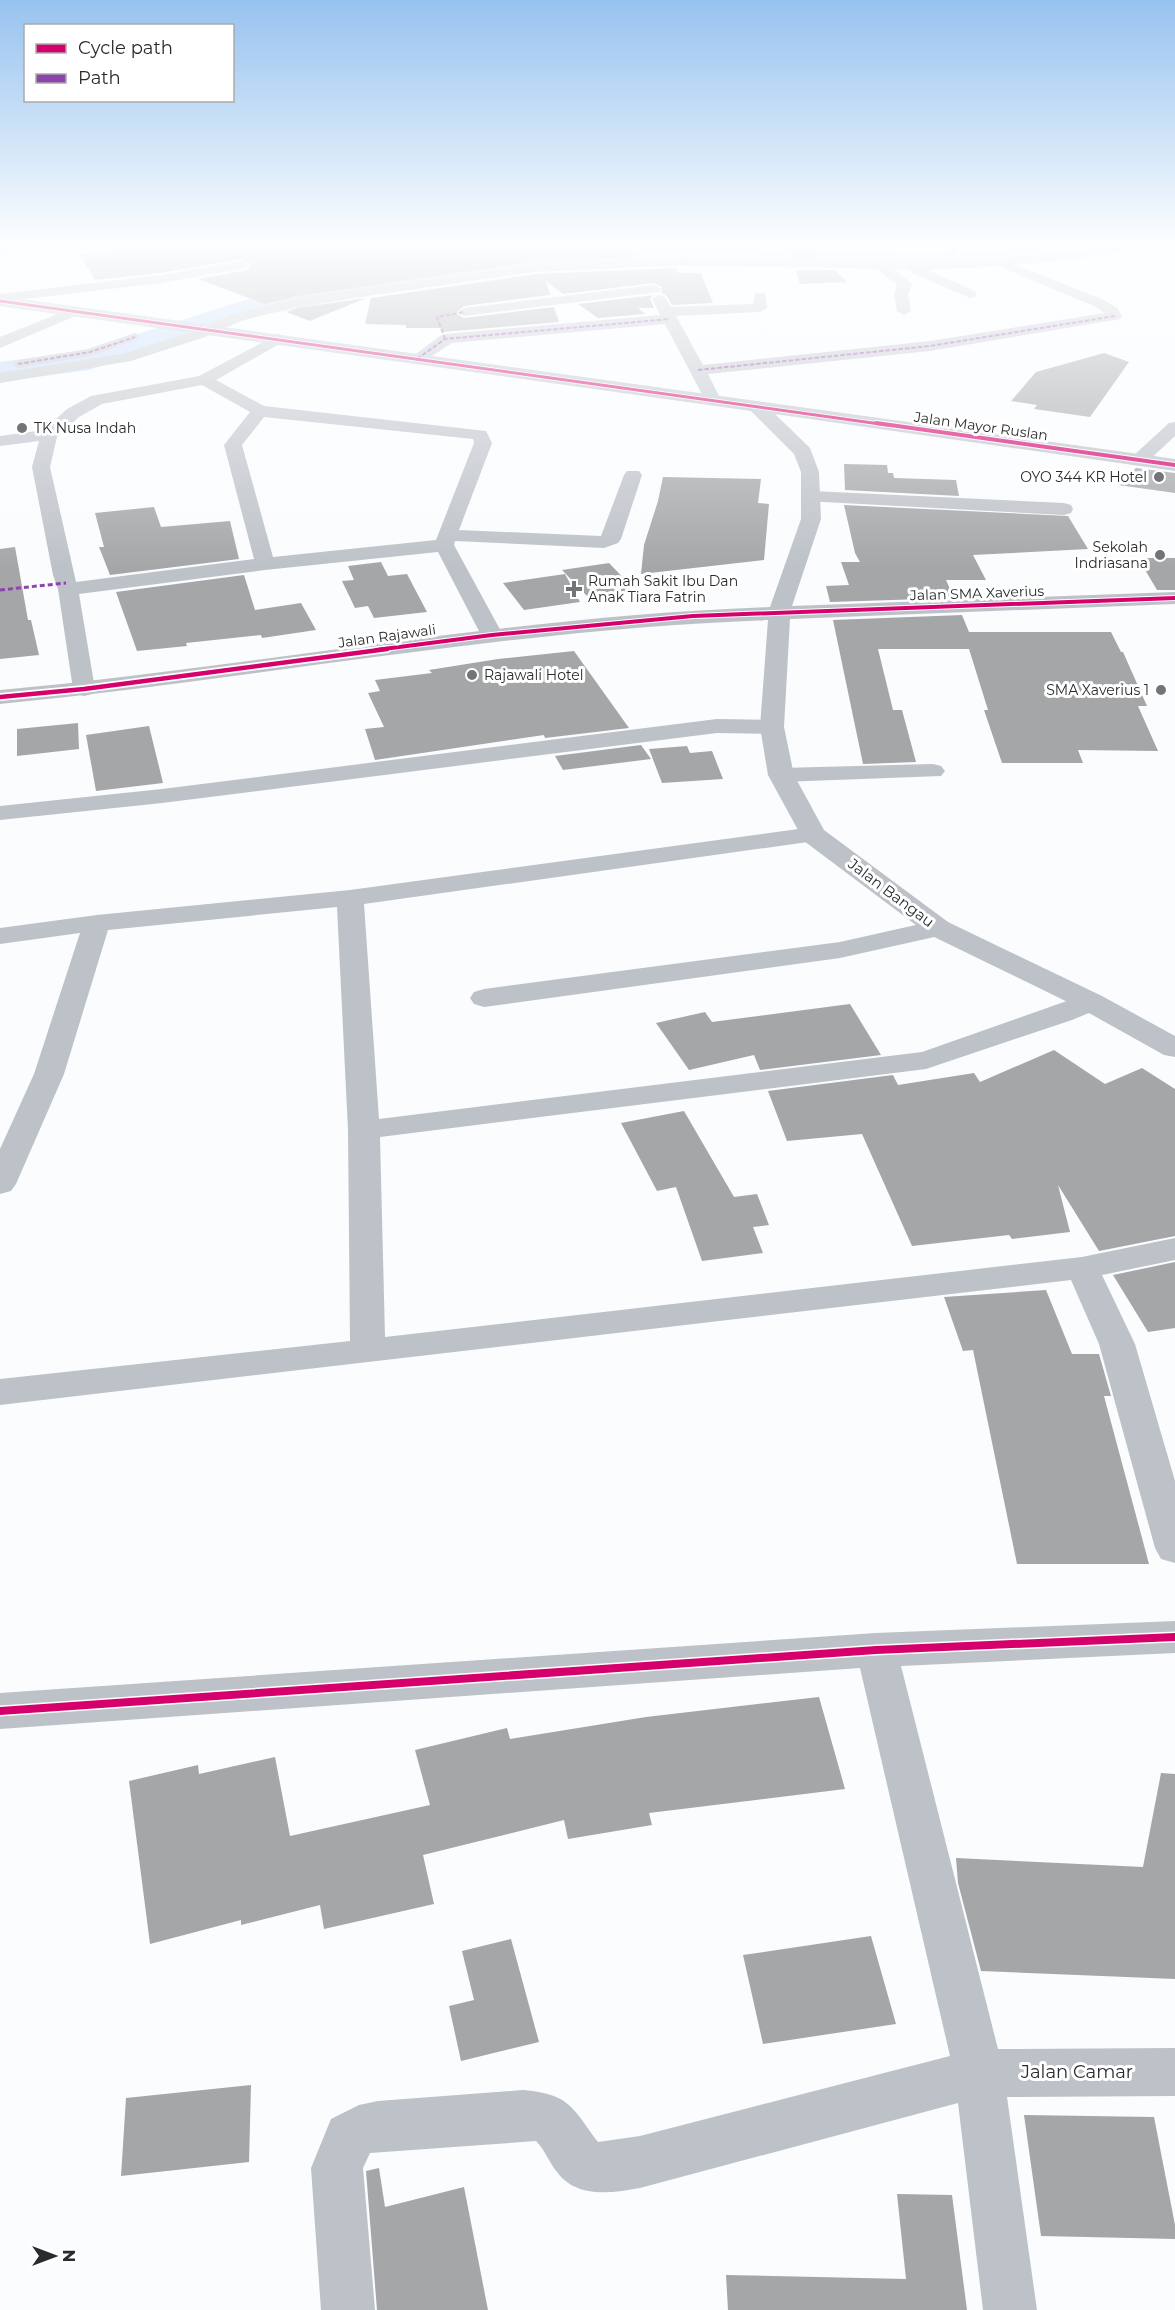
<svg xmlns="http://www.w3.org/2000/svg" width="1175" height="2310" viewBox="0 0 1175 2310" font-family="Montserrat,sans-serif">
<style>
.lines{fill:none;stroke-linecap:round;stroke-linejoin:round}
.river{fill:#bdd6f9;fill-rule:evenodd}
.building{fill:#a5a6a7}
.pedestrian{fill:#bdc2c8;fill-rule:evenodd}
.minor{fill:#bdc2c8;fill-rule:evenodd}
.tertiary{fill:#bdc2c8;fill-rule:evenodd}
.quiet-far1{stroke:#8e44ad;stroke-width:2;stroke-dasharray:4.5 2;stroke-linecap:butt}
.quiet{stroke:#8e44ad;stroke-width:3;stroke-dasharray:5 3;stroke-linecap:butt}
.cycleway-far3-casing{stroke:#fff;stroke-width:4.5}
.cycleway-far2-casing{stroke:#fff;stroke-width:6}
.cycleway-far1-casing{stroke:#fff;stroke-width:8}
.cycleway-casing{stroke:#fff;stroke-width:11}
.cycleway-far3{stroke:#d6006c;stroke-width:3}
.cycleway-far2{stroke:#d6006c;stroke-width:4}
.cycleway-far1{stroke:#d6006c;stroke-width:4.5}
.cycleway{stroke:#d6006c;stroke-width:8}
.poi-dot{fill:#737476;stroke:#fff;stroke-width:2}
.labels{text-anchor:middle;stroke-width:6;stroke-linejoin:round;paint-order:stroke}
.far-street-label{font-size:14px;fill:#2a2b2c;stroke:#fff}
.far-poi-label{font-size:14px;fill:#2a2b2c;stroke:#fff;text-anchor:start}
.street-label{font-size:15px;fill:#2a2b2c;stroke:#fff}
.near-street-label{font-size:18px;fill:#2a2b2c;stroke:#fff}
</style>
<rect width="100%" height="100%" fill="#fafcfe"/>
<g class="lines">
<!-- river -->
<path class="river" d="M 1037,245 L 1111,245 L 1107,251 L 1097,253 L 1001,266 L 933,269 L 684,264 L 571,267 L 430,284 L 251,317 L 89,370 L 0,382 L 0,362 L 85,351 L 245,300 L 430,266 L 571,251 L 684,248 L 933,253 L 1001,250 Z"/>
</g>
<!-- building -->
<path class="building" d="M 113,245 L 632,245 L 633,257 L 535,262 L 298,296 L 265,304 L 198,279 L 247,270 L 251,264 L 242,259 L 161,273 L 95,280 L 79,254 L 117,250 Z
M 789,245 L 808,245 L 822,257 L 792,257 Z
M 676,268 L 678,273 L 701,273 L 713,303 L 672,305 L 666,295 L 661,293 L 662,287 L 654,283 L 563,294 L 546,281 L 550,295 L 464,306 L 455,313 L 464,318 L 554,307 L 559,322 L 443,332 L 441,328 L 406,328 L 406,325 L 365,324 L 371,298 L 535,274 Z
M 796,270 L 835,270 L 847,282 L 800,284 Z
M 655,295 L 650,298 L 654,308 L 638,308 L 645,314 L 598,318 L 578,304 Z
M 366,298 L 310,321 L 286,312 L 298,308 Z
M 1104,353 L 1129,362 L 1090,417 L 1034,409 L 1037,405 L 1011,401 L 1036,372 Z
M 844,464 L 887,465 L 888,473 L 893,473 L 894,478 L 956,480 L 959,496 L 845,490 Z
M 1136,468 L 1175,473 L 1175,493 L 1118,485 Z
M 663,477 L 761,479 L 758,503 L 769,504 L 764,560 L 641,574 L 644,545 L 658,501 Z
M 844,505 L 1068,516 L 1088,549 L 973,555 L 986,580 L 946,580 L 954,598 L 830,602 L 826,586 L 849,585 L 841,562 L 860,562 L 855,553 Z
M 154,507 L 161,527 L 230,521 L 239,559 L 110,575 L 99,547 L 104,547 L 95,513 Z
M 15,547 L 28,620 L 31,620 L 39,655 L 0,659 L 0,549 Z
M 1138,558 L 1175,558 L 1175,590 L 1157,590 Z
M 381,562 L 388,576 L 407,574 L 427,612 L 374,618 L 368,606 L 355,608 L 342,581 L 354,580 L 348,566 Z
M 609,563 L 635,590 L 588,597 L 562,570 Z
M 565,574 L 580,602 L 524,610 L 503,583 Z
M 244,575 L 255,610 L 301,603 L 316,630 L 262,638 L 261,635 L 186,643 L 187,646 L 137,651 L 116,592 Z
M 962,615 L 969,632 L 1111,632 L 1121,652 L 1123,652 L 1147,706 L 1138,706 L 1158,751 L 1078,750 L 1083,763 L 1002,763 L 984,710 L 988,710 L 969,649 L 878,649 L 893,710 L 902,710 L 916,762 L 863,764 L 833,620 Z
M 574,651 L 629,728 L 545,738 L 544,735 L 375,760 L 365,729 L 384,727 L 368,693 L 380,691 L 375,680 L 432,673 L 429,670 L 498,659 Z
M 78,723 L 79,749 L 17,756 L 17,729 Z
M 149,726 L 163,783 L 96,791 L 86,735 Z
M 641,745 L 651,759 L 563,770 L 555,756 Z
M 687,746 L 690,753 L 712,751 L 723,779 L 662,783 L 649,749 Z
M 850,1004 L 881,1055 L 760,1070 L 754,1055 L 689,1070 L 656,1023 L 705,1012 L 712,1022 Z
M 1054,1050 L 1105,1084 L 1142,1068 L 1175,1089 L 1175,1236 L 1099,1251 L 1058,1185 L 1070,1232 L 1012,1239 L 1009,1235 L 912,1246 L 862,1134 L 787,1141 L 768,1091 L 893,1075 L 898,1085 L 974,1073 L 980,1082 Z
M 684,1111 L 734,1197 L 757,1194 L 769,1225 L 753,1227 L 763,1253 L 702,1261 L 676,1187 L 657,1191 L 621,1123 Z
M 1175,1262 L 1175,1328 L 1148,1332 L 1113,1275 Z
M 1046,1290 L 1072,1354 L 1099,1354 L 1111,1396 L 1104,1396 L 1149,1564 L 1017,1564 L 973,1350 L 963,1351 L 944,1297 Z
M 819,1697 L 845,1789 L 649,1813 L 652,1825 L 568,1839 L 564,1820 L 423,1855 L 434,1904 L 324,1929 L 320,1905 L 241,1925 L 241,1920 L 150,1944 L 129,1781 L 198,1765 L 199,1774 L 275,1757 L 290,1836 L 430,1805 L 415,1750 L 507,1728 L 510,1739 L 646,1717 Z
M 1161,1773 L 1175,1774 L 1175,1979 L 981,1971 L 958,1883 L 956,1858 L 1143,1867 Z
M 871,1936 L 896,2024 L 763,2044 L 743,1955 Z
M 511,1939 L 539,2042 L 461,2061 L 449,2006 L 474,2000 L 462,1951 Z
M 251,2085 L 249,2162 L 121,2176 L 126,2098 Z
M 1024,2115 L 1154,2117 L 1175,2225 L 1175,2239 L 1041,2236 Z
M 379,2168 L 385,2207 L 464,2187 L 488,2310 L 377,2310 L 366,2171 Z
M 897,2194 L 952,2195 L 967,2310 L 728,2310 L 726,2275 L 906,2279 Z"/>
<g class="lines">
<!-- pedestrian -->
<path class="pedestrian" d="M 135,333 L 139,335 L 139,339 L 90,356 L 18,368 L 12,364 L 18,360 L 88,349 Z"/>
<!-- minor -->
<path class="minor" d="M 1111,245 L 1141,245 L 1134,249 L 1069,260 L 1016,265 L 1104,300 L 1117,308 L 1122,316 L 1120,319 L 930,351 L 708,374 L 721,400 L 713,405 L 705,400 L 665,324 L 452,343 L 423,362 L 417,364 L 409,359 L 440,336 L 445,334 L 660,315 L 652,299 L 659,295 L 664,296 L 671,307 L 753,304 L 755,293 L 765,293 L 767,308 L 760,312 L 676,316 L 703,365 L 930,341 L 1105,313 L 1094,306 L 998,266 L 928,270 L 975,291 L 977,294 L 975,297 L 970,298 L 912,273 L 910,269 L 895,269 L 912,284 L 908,295 L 911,311 L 904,315 L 897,311 L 894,295 L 897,285 L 877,269 L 684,265 L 535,272 L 298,306 L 241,321 L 205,337 L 131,361 L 0,383 L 0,373 L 123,354 L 195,331 L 231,315 L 298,298 L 535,264 L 684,257 L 954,262 L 1069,252 Z
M 0,248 L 6,249 L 8,252 L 6,255 L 0,256 Z
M 242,261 L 247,262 L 249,265 L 247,268 L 161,283 L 0,302 L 0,294 L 161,275 Z
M 654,285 L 661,289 L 659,292 L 464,316 L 457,312 L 464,308 Z
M 75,307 L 82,311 L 80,314 L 0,348 L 0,337 Z
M 278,334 L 283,336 L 286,339 L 283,342 L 216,380 L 264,406 L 486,431 L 492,443 L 459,530 L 601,536 L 624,475 L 627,471 L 639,471 L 642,475 L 621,539 L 618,543 L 604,548 L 455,541 L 454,545 L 503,635 L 500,640 L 492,641 L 484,640 L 481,635 L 438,552 L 265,570 L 79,594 L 95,689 L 92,694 L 84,696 L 76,694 L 73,689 L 58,589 L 53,575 L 32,467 L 39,441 L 0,446 L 0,436 L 44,430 L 67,409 L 91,396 L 199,376 ZM 202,385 L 250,412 L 224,445 L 254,559 L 76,582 L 50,467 L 57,437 L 79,417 L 102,404 ZM 264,417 L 473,439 L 474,443 L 436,540 L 273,557 L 242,445 Z
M 1175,422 L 1175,436 L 1145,464 L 1133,464 L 1130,460 L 1133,456 L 1169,423 Z
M 812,491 L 1064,503 L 1071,505 L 1073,509 L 1071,513 L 1064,515 L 805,501 L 803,497 L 805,493 Z
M 717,719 L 772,720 L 780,722 L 784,727 L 780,732 L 772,734 L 717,733 L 162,803 L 0,820 L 0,806 L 162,789 Z
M 933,764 L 941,766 L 945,771 L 941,776 L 781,782 L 773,780 L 769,775 L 773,770 L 781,768 Z
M 813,827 L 822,830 L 826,835 L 822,840 L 364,904 L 379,1119 L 922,1052 L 1081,996 L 1091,993 L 1101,996 L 1105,1002 L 1101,1008 L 1072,1020 L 926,1069 L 380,1137 L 385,1337 L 1082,1257 L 1175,1238 L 1175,1260 L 1102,1275 L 1135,1344 L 1175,1481 L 1175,1563 L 1161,1559 L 1155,1548 L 1099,1344 L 1071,1280 L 0,1405 L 0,1379 L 350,1341 L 348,1130 L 337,907 L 108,930 L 64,1074 L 16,1184 L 11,1191 L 0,1194 L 0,1149 L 34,1074 L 80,933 L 0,944 L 0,928 L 97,915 L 350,890 Z
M 938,920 L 948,922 L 952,928 L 948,934 L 840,958 L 484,1007 L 474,1004 L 470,998 L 474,992 L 484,989 L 840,942 Z
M 1175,1621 L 1175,1653 L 901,1666 L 998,2049 L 1175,2048 L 1175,2096 L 1007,2097 L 1037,2310 L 983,2310 L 958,2103 L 640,2188 C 612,2193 577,2199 557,2172 C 549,2162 545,2150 536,2141 L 370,2153 L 363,2168 L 375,2310 L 321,2310 L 311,2168 L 331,2119 L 359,2105 L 378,2101 L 523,2090 C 566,2094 571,2104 594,2137 L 598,2142 L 640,2136 L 950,2056 L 860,1668 L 0,1729 L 0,1693 L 876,1633 Z"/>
<!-- tertiary -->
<path class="tertiary" d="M 0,296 L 1175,459 L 1175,471 L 775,414 L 810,448 L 819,472 L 821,519 L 792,606 L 1175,592 L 1175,604 L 790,619 L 784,727 L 794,775 L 824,830 L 948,922 L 1102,996 L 1175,1036 L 1175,1057 L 1164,1055 L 1080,1008 L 928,934 L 804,841 L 768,775 L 760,727 L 768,620 C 510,629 256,679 0,704 L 0,690 C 257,666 512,616 770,607 L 801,519 L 801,472 L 794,454 L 751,411 L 0,306 Z"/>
<!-- quiet-far1 -->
<path class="quiet-far1" d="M 948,245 L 956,253
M 445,339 L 437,317 L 464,312
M 417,359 L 445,339 L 670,319
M 18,364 L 90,352 L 135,337
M 698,370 L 930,346 L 1115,316"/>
<!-- quiet -->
<path class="quiet" d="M 0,590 L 66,583"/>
<defs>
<path id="cycleway-far3" d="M 0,301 L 887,425"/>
<path id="cycleway-far2" d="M 876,423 L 1175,465
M 376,650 L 492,635 L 693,616 L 1175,598"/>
<path id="cycleway-far1" d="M 0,697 L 84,689 L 387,649"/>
<path id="cycleway" d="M 0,1711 L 876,1650 L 1175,1637"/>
</defs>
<!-- cycleway-far3 casing -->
<use href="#cycleway-far3" class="cycleway-far3-casing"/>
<!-- cycleway-far2 casing -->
<use href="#cycleway-far2" class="cycleway-far2-casing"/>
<!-- cycleway-far1 casing -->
<use href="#cycleway-far1" class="cycleway-far1-casing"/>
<!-- cycleway casing -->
<use href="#cycleway" class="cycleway-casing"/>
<!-- cycleway-far3 -->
<use href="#cycleway-far3" class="cycleway-far3"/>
<!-- cycleway-far2 -->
<use href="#cycleway-far2" class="cycleway-far2"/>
<!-- cycleway-far1 -->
<use href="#cycleway-far1" class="cycleway-far1"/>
<!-- cycleway -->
<use href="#cycleway" class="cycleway"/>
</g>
<!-- sky -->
<linearGradient id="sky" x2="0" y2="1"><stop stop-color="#97c2ef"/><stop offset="0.43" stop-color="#fdfeff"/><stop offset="1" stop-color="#fdfeff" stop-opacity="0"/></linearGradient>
<rect width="1175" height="568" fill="url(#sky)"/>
<!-- markers -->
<g class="poi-dot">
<circle cx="22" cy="428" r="6"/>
<circle cx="1159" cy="477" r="6"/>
<circle cx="1160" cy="555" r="6"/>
<path d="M571 580h6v6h6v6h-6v6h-6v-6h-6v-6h6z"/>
<circle cx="472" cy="675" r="6"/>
<circle cx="1161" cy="690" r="6"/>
</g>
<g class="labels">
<!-- far-street labels -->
<g class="far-street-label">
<text transform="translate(981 426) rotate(8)" y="5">Jalan Mayor Ruslan</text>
<text transform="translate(977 593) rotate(-2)" y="5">Jalan SMA Xaverius</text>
<text transform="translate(387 636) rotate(-8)" y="5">Jalan Rajawali</text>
</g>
<!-- far-poi labels -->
<g class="far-poi-label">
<text x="34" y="433">TK Nusa Indah</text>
<text x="1147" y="482" text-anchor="end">OYO 344 KR Hotel</text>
<text x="1148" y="552" text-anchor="end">Sekolah<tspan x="1148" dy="16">Indriasana</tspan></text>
<text x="588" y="586">Rumah Sakit Ibu Dan<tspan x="588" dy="16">Anak Tiara Fatrin</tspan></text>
<text x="484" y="680">Rajawali Hotel</text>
<text x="1149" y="695" text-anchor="end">SMA Xaverius 1</text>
</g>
<!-- street labels -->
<g class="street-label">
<text transform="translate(891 893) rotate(37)" y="5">Jalan Bangau</text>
</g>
<!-- near-street labels -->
<g class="near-street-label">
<text x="1077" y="2078">Jalan Camar</text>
</g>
</g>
<!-- legend -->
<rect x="24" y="24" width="210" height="78" fill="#ffffff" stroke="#aaaaab" stroke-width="1.5"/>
<rect x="36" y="44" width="30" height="9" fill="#d6006c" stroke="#aaaaab" stroke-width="1.5"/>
<text x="78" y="54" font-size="18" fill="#2a2b2c">Cycle path</text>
<rect x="36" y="74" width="30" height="9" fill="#8e44ad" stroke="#aaaaab" stroke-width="1.5"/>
<text x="78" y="84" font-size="18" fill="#2a2b2c">Path</text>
<!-- north arrow -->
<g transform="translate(54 2256) rotate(90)" stroke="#ffffff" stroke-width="4.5" paint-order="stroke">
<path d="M0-4.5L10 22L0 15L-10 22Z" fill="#2a2b2c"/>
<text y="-9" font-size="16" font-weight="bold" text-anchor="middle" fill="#2a2b2c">N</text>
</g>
</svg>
